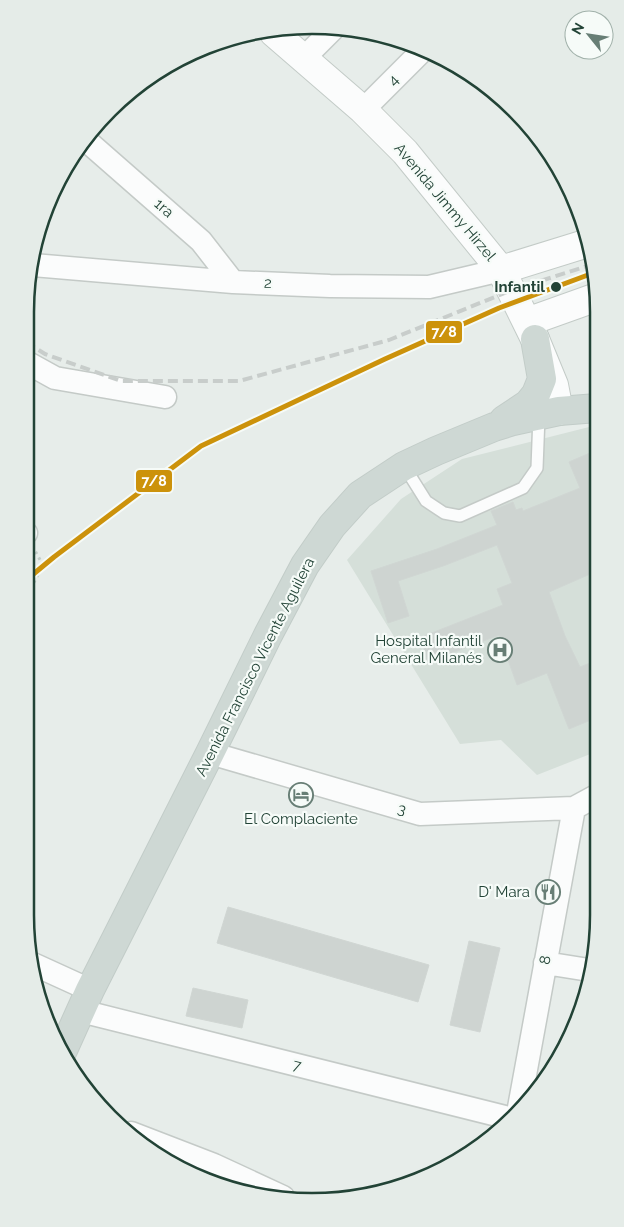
<svg xmlns="http://www.w3.org/2000/svg" width="624" height="1227" viewBox="0 0 624 1227" font-family="Raleway,sans-serif">
<style>
.built{fill:#d5dfd9}
.building{fill:#ced4d1;stroke:#d0d6d3}
.lines{fill:none;stroke-linecap:round;stroke-linejoin:round}
.lane-casing{stroke:#c4cac7;stroke-width:14}
.street-casing{stroke:#c4cac7;stroke-width:25}
.secondary-casing{stroke:#c3cbc7;stroke-width:30}
.primary-casing{stroke:#c2ccc8;stroke-width:30}
.path{stroke:#c2ccc7;stroke-width:3;stroke-dasharray:2.5 4;stroke-linecap:butt}
.lane{stroke:#fbfcfc;stroke-width:11}
.street{stroke:#fbfcfc;stroke-width:22}
.secondary{stroke:#fbfcfc;stroke-width:28}
.primary{stroke:#ced8d4;stroke-width:28}
.rail{stroke:#c8cdcb;stroke-width:4;stroke-dasharray:10 5;stroke-linecap:butt}
.rail-1-casing{stroke:#f6fbf8;stroke-width:9}
.rail-1{stroke:#cc920b;stroke-width:5}
.stop-dot{fill:#224336;stroke:#f6fbf8;stroke-width:2}
.labels{text-anchor:middle;stroke-width:4.5;stroke-linejoin:round;paint-order:stroke}
.street-label{font-size:15px;fill:#224336;stroke:#f6fbf8}
.stop-label{font-size:15px;font-weight:bold;fill:#224336;stroke:#f6fbf8;text-anchor:end}
.poi-label{font-size:15px;fill:#224336;stroke:#f6fbf8;text-anchor:end}
.rim{fill:none;stroke:#224336;stroke-width:2.5}
.line-badge{stroke:#f6fbf8;stroke-width:2}
.badge-label{font-size:14px;text-anchor:middle;font-weight:bold;fill:#fff}
</style>
<rect width="100%" height="100%" fill="#e7edea"/>
<!-- built -->
<path class="built" d="M 597,425 L 598,751 L 537,775 L 501,740 L 460,744 L 347,560 L 401,499 L 462,459 Z"/>
<!-- building -->
<path class="building" d="M 597,450 L 597,571 L 549,592 L 565,636 L 580,667 L 598,660 L 598,717 L 569,729 L 547,673 L 517,685 L 499,635 L 428,662 L 419,638 L 503,605 L 497,589 L 512,583 L 497,545 L 443,566 L 398,581 L 409,616 L 388,623 L 371,571 L 437,549 L 497,525 L 491,511 L 513,502 L 516,510 L 522,508 L 523,511 L 580,488 L 569,462 Z
M 228,907 L 429,965 L 418,1002 L 217,943 Z
M 469,941 L 500,948 L 480,1032 L 450,1025 Z
M 193,988 L 248,1000 L 242,1028 L 186,1016 Z"/>
<g class="lines">
<defs>
<path id="lane" d="M 404,466 L 426,501 L 444,513 L 460,516 L 523,488 L 537,468 L 539,416"/>
<path id="street" d="M 304,58 L 335,27
M 363,110 L 423,50
M 88,142 L 201,241 L 233,282
M 33,265 L 233,282 L 330,286 L 429,287 L 501,270
M 26,362 L 55,378 L 165,397
M 25,533 L 26,533
M 210,753 L 420,814 L 574,808 L 598,795
M 545,963 L 589,970
M 33,964 L 90,990
M 81,1011 L 513,1119
M 518,1113 L 574,808
M 131,1133 L 214,1165 L 283,1197"/>
<path id="secondary" d="M 274,33 L 363,110 L 405,152 L 501,270 L 535,339 L 554,385 L 559,411
M 501,270 L 588,243
M 527,322 L 597,297"/>
<path id="primary" d="M 504,420 L 528,404 L 536,394 L 542,379 L 535,339
M 63,1050 L 90,990 L 210,753 L 268,635 L 305,565 L 332,526 L 360,495 L 404,466 L 436,451 L 494,427 L 513,421 L 559,411 L 597,408"/>
</defs>
<!-- lane casing -->
<use href="#lane" class="lane-casing"/>
<!-- street casing -->
<use href="#street" class="street-casing"/>
<!-- secondary casing -->
<use href="#secondary" class="secondary-casing"/>
<!-- primary casing -->
<use href="#primary" class="primary-casing"/>
<!-- path -->
<path class="path" d="M 25,600 L 43,565 L 34,549"/>
<!-- lane -->
<use href="#lane" class="lane"/>
<!-- street -->
<use href="#street" class="street"/>
<!-- secondary -->
<use href="#secondary" class="secondary"/>
<!-- primary -->
<use href="#primary" class="primary"/>
<!-- rail -->
<path class="rail" d="M 26,342 L 45,354 L 121,381 L 239,381 L 389,340 L 512,290 L 594,264"/>
<defs>
<path id="rail-1" d="M 25,581 L 54,557 L 201,446 L 385,359 L 499,308 L 596,272"/>
</defs>
<!-- rail-1 casing -->
<use href="#rail-1" class="rail-1-casing"/>
<!-- rail-1 -->
<use href="#rail-1" class="rail-1"/>
</g>
<!-- icons -->
<defs>
<symbol id="hospital-ring" viewBox="-11 -11 22 22"><circle r="9.5" fill="#f6fbf8" stroke="#677e75" stroke-width="1.5"/><path d="M-5-5h3v3.5h4V-5h3V5h-3V1.5h-4V5h-3Z" fill="#677e75"/></symbol>
<symbol id="hotel-ring" viewBox="-11 -11 22 22"><circle r="9.5" fill="#f6fbf8" stroke="#677e75" stroke-width="1.5"/><path d="M-6-4.5h1.5V1H6V5H4.5V3h-9V5H-6ZM-4 0a1.8 1.8 0 1 1 3.6 0ZM.5 0V-2.5h3Q6-2.5 6 0Z" fill="#677e75"/></symbol>
<symbol id="restaurant-ring" viewBox="-11 -11 22 22"><circle r="9.5" fill="#f6fbf8" stroke="#677e75" stroke-width="1.5"/><path d="M-5-6h1v4h1v-4h1v4h1v-4h1v5L-1.5 .5V6h-2V.5L-5-1ZM5-6V6H3V1.5H1.5Q1.5-4 5-6Z" fill="#677e75"/></symbol>
</defs>
<g fill-rule="evenodd">
<use href="#hospital-ring" x="486" y="636" width="28" height="28"/>
<use href="#hotel-ring" x="287" y="781" width="28" height="28"/>
<use href="#restaurant-ring" x="534" y="878" width="28" height="28"/>
</g>
<!-- markers -->
<circle class="stop-dot" cx="556" cy="287" r="6"/>
<g class="labels">
<!-- street labels -->
<g class="street-label">
<text transform="translate(393 80) rotate(-45)" y="5">4</text>
<text transform="translate(445 202) rotate(50)" y="5">Avenida Jimmy Hirzel</text>
<text transform="translate(164 208) rotate(41)" y="5">1ra</text>
<text transform="translate(268 283) rotate(3)" y="5">2</text>
<text transform="translate(255 667) rotate(-63)" y="5">Avenida Francisco Vicente Aguilera</text>
<text transform="translate(402 809) rotate(16)" y="5">3</text>
<text transform="translate(545 960) rotate(-80)" y="5">8</text>
<text transform="translate(297 1065) rotate(14)" y="5">7</text>
</g>
<!-- stop labels -->
<g class="stop-label">
<text x="545" y="292">Infantil</text>
</g>
<!-- poi labels -->
<g class="poi-label">
<text x="482" y="646">Hospital Infantil<tspan x="482" dy="17">General Milanés</tspan></text>
<text x="301" y="824" text-anchor="middle">El Complaciente</text>
<text x="530" y="897">D' Mara</text>
</g>
</g>
<!-- crop -->
<path d="M0 0H624V1227H0ZM312 34H312A278 278 0 0 1 590 312V915A278 278 0 0 1 312 1193H312A278 278 0 0 1 34 915V312A278 278 0 0 1 312 34Z" fill="#e5ece8" fill-rule="evenodd"/>
<path class="rim" d="M312 34H312A278 278 0 0 1 590 312V915A278 278 0 0 1 312 1193H312A278 278 0 0 1 34 915V312A278 278 0 0 1 312 34Z"/>
<g class="line-badge">
<rect x="425" y="320" width="38" height="24" rx="5" fill="#cc920b"/>
<rect x="135" y="469" width="38" height="24" rx="5" fill="#cc920b"/>
</g>
<g class="badge-label">
<text x="444" y="337">7/8</text>
<text x="154" y="486">7/8</text>
</g>
<!-- north arrow -->
<g transform="translate(589 35) rotate(300)"><circle r="24" fill="#f6fbf8" stroke="#a1b1aa"/>
<path d="M0-4L9 19L0 12L-9 19Z" fill="#677e75"/>
<text y="-8" font-size="14" font-weight="bold" text-anchor="middle" fill="#224336">N</text>
</g>
</svg>
